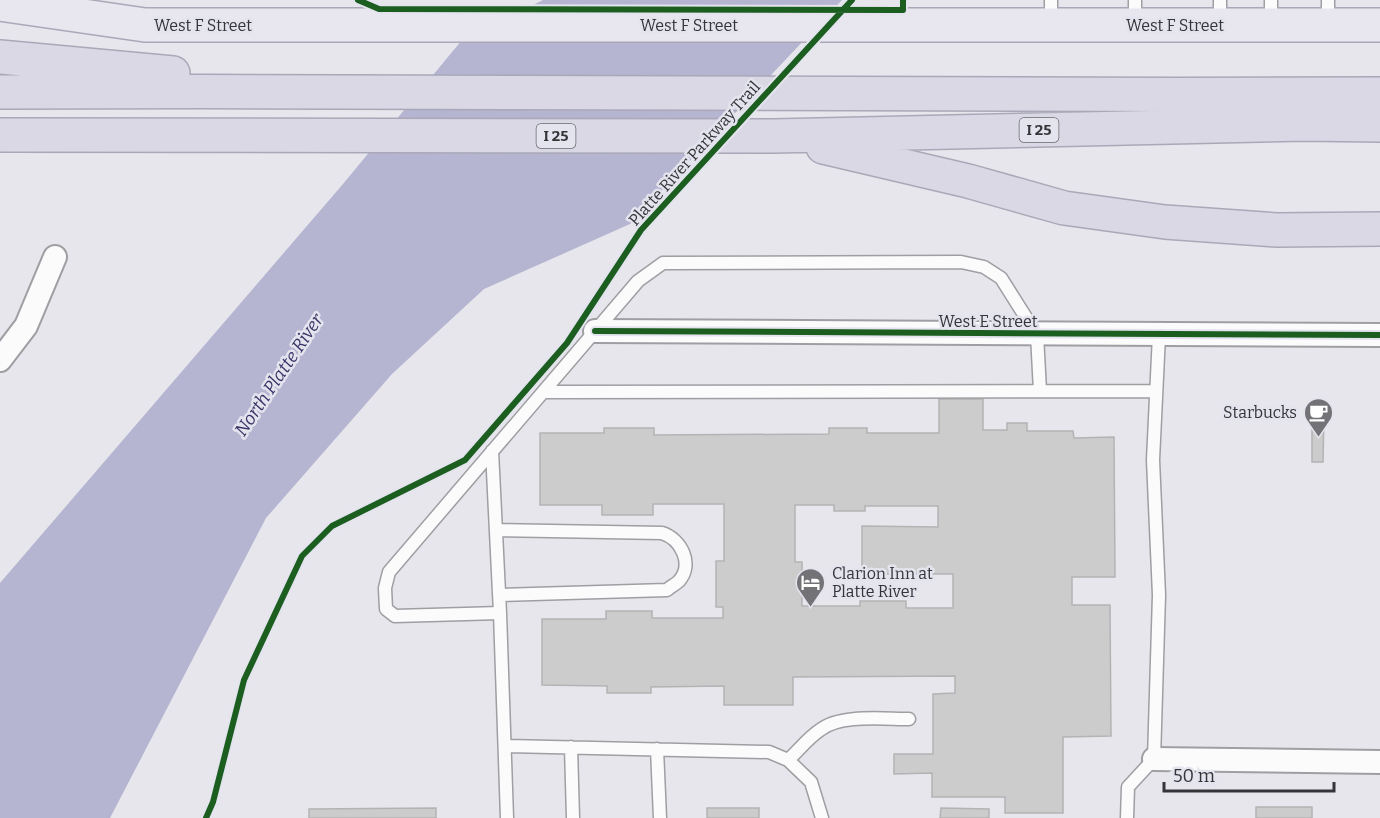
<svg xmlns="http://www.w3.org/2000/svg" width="1380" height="818" viewBox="0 0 1380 818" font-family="Bitter,serif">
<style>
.water{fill:#b5b4d1}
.building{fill:#cccccd;stroke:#b4b3b4;stroke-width:1.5;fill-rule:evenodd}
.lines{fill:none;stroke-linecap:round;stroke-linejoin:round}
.lane-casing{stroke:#9e9ea3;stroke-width:15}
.street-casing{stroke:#9e9ea3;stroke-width:26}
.primary-casing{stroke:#aaa8b8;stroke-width:36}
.highway-casing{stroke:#aaa8b8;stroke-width:36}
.lane{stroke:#fbfbfc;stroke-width:12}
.street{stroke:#fbfbfc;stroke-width:22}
.primary{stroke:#e8e6ef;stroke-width:33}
.highway{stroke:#dad8e5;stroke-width:33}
.cycleway-casing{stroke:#e4e4ee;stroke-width:10}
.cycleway{stroke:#1b5e20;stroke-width:6}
.labels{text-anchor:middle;stroke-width:5;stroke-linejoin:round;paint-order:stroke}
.shield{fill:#e4e4ee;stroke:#6a696f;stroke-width:1.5}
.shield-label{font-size:15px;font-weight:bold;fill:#353438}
.street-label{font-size:16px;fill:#353438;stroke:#e4e4ee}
.poi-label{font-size:16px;fill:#353438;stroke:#e4e4ee;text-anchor:end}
.water-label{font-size:18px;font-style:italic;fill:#3a3367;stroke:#e4e4ee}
</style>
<rect width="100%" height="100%" fill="#e6e6ec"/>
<!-- water -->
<path class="water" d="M 543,0 L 842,0 L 630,224 L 484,289 L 392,374 L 266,518 L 110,818 L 0,818 L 0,583 L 343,184 L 462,40 Z"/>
<!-- building -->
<path class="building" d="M 939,399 L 983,399 L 983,430 L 1007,430 L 1007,423 L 1027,423 L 1027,431 L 1073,431 L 1074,438 L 1114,437 L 1115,577 L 1072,577 L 1072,605 L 1110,605 L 1111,736 L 1063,737 L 1063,813 L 1005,813 L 1005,797 L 932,797 L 932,773 L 894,774 L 894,754 L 933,754 L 933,694 L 955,693 L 955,676 L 793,677 L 793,705 L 724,705 L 724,686 L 651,687 L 651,693 L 607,693 L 607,686 L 542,685 L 542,619 L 606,619 L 606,611 L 652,611 L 652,618 L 723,618 L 723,607 L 716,607 L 716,561 L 724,561 L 724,504 L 653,504 L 653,515 L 602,515 L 602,505 L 540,505 L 540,433 L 604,433 L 604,428 L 654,428 L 654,435 L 829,434 L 829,428 L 867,428 L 867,433 L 939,433 ZM 795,505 L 834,505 L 834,511 L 865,511 L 865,506 L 938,506 L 938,527 L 862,526 L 862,574 L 953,574 L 953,608 L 906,608 L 906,601 L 860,601 L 860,606 L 802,606 L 802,562 L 795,562 Z
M 1312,415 L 1324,415 L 1323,462 L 1312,462 Z
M 1256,807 L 1312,807 L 1312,818 L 1256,818 Z
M 436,808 L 436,818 L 309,818 L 309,809 Z
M 707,808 L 759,808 L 759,818 L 707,818 Z
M 941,808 L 989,809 L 989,818 L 940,818 Z"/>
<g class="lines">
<defs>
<path id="lane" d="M 1135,0 L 1135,24
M 1220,0 L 1220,23
M 1328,0 L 1328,23
M 1051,23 L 1051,0
M 1271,24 L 1271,0
M 543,392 L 1156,391
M 492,451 L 500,613 L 507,818
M 496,530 L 662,533 C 681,539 694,564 679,581 C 676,584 670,587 667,590 L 500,595
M 500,613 L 395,616 L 386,609 L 385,588 L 389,572 L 638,281 L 663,263 L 961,262 L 984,267 L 1001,278 L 1037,335 L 1040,391
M 505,746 L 769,752 L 788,760 L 811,782 L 822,818
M 571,747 L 573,818
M 657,749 L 660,818
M 788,760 C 799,750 808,738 820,730 C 840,714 883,719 909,719
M 1127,818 L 1128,787 L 1154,759 L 1159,595 L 1153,460 L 1159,335"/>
<path id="street" d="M 595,331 L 1380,335
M 0,360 L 26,326 L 55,257
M 1154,759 L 1380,762"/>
<path id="primary" d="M 0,4 L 145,25 L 1380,25"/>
<path id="highway" d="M 0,57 L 173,73
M 0,92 C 460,90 920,96 1380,94
M 0,135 L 774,136 L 1304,124 L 1380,125
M 823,147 L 968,181 L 1064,208 L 1165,222 L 1277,230 L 1380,229"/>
</defs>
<!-- lane casing -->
<use href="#lane" class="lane-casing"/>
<!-- street casing -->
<use href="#street" class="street-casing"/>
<!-- primary casing -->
<use href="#primary" class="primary-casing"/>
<!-- highway casing -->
<use href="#highway" class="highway-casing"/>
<!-- lane -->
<use href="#lane" class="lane"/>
<!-- street -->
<use href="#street" class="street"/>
<!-- primary -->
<use href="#primary" class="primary"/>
<!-- highway -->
<use href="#highway" class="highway"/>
<defs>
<path id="cycleway" d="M 358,0 L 379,9 L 903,10 L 903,0
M 595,331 L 1380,335
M 206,818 L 213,802 L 244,680 L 302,556 L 332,526 L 465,460 L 567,343 L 641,230 L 852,0"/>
</defs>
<!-- cycleway casing -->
<use href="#cycleway" class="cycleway-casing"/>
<!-- cycleway -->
<use href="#cycleway" class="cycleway"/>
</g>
<!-- icons -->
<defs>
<symbol id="cafe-pin" viewBox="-11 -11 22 30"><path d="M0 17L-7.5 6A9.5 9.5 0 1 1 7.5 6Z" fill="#737277" stroke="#e4e4ee"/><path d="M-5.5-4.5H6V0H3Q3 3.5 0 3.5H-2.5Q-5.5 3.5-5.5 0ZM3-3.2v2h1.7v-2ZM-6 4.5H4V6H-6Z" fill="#fff"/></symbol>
<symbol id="hotel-pin" viewBox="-11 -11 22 30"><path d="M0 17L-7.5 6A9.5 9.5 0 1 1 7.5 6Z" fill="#737277" stroke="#e4e4ee"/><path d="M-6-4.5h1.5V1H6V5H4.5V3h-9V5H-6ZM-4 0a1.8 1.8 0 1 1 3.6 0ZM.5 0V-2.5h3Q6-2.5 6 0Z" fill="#fff"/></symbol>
</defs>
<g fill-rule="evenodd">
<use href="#cafe-pin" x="1302" y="396" width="33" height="45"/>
<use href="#hotel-pin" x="794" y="566" width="33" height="45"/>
</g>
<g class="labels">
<!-- shield labels -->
<g class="shield">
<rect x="1019.5" y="118" width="39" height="24" rx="4.5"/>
<rect x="536.5" y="124" width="39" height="24" rx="4.5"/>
</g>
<g class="shield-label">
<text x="1039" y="135">I 25</text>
<text x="556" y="141">I 25</text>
</g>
<!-- street labels -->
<g class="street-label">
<text x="203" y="31">West F Street</text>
<text x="689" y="31">West F Street</text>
<text x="1175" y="31">West F Street</text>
<text transform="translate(694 153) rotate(-48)" y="6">Platte River Parkway Trail</text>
<text x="988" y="327">West E Street</text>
</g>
<!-- poi labels -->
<g class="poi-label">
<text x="1297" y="418">Starbucks</text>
<text x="832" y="579" text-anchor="start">Clarion Inn at<tspan x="832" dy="18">Platte River</tspan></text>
</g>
<!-- water labels -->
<g class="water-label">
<text transform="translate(279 375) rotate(-56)" y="6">North Platte River</text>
</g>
</g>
<!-- scale -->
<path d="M1164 782v9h170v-9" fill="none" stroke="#353438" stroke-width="3"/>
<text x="1173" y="782" font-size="18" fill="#353438" stroke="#e4e4ee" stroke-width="4.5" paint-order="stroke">50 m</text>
</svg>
